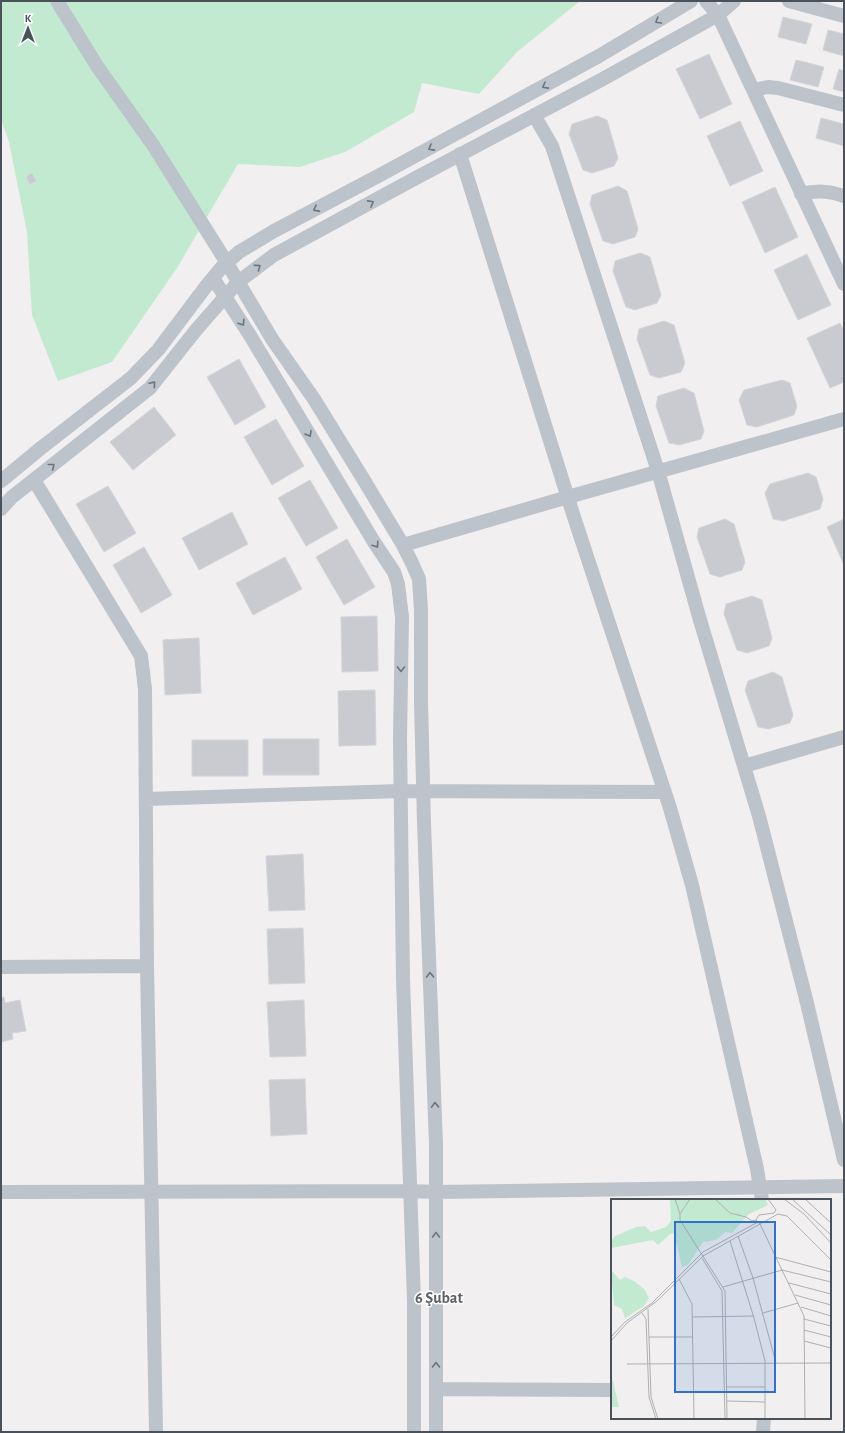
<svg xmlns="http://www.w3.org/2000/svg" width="845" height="1433" viewBox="0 0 845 1433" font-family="'Alegreya Sans',sans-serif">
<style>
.green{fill:#c2ead1}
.building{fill:#c9cbd1;stroke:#d3d5d9}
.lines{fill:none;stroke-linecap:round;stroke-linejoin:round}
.minor{stroke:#bcc3ca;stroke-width:14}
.oneway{stroke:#6c747c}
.labels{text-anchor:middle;stroke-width:3;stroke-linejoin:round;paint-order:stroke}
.district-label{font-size:16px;font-weight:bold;fill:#5c5f63;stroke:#fff}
.inset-road{fill:none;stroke:#aeb0b3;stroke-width:1}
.view{fill:#2e72cc;fill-opacity:0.15;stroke:#2e72cc;stroke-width:2}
.inset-edge{fill:none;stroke:#49525a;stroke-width:2}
</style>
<rect width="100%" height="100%" fill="#f1efef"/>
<!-- green -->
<path class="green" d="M 1,1 L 580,1 L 517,52 L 479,94 L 422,83 L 414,112 L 345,152 L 300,167 L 238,164 L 177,268 L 112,362 L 58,381 L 32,315 L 27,232 L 9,142 L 1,118 Z"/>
<!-- building -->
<path class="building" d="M 783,17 L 812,24 L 806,44 L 778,37 Z
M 828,30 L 844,34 L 844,56 L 823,50 Z
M 709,54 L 732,104 L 700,119 L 676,69 Z
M 796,60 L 824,67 L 818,87 L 790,80 Z
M 839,69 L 844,71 L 844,92 L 833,89 Z
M 597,116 L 607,120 L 618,158 L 614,166 L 592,173 L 583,170 L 569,134 L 572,124 Z
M 821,118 L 844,124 L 844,146 L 816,138 Z
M 740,121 L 763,171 L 730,186 L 707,136 Z
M 32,173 L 36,181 L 30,184 L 26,177 Z
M 618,186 L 627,191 L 638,229 L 635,237 L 613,244 L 603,241 L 590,204 L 592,195 Z
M 775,187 L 798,237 L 765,253 L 742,202 Z
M 640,253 L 650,257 L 661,295 L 657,303 L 635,310 L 626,307 L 613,271 L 615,261 Z
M 807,254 L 831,305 L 798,320 L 774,270 Z
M 664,321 L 674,325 L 685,363 L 681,372 L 659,378 L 650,375 L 637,339 L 639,329 Z
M 840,323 L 844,331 L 844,382 L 830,388 L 807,338 Z
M 239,359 L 266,407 L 235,425 L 207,377 Z
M 782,380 L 790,383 L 797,406 L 794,415 L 757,427 L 747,425 L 739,400 L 744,390 Z
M 684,388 L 694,393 L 704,431 L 701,439 L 679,445 L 669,443 L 656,406 L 658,396 Z
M 154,407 L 176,435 L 133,470 L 110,442 Z
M 276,419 L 304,466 L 272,485 L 244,437 Z
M 808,473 L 816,477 L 823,499 L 820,509 L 783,521 L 773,519 L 765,493 L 770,484 Z
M 310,480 L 338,528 L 306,546 L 278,498 Z
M 108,486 L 136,533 L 104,552 L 76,504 Z
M 232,512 L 248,544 L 199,570 L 182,538 Z
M 725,519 L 734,524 L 745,562 L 742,570 L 720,577 L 710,574 L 697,537 L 699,528 Z
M 844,519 L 844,565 L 827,527 Z
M 347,539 L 375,587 L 344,605 L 316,557 Z
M 144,547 L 172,595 L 141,613 L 113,565 Z
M 285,557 L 302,589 L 253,615 L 236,583 Z
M 752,596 L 762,600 L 772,638 L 769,646 L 747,653 L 737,650 L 724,614 L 726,604 Z
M 377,616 L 378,671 L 342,672 L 341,617 Z
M 199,638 L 201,693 L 165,695 L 163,640 Z
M 773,672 L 782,677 L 793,715 L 790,723 L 768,729 L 758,727 L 745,690 L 748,681 Z
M 375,690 L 376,745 L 339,746 L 338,691 Z
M 263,739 L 319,739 L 319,775 L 263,775 Z
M 192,740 L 248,740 L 248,776 L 192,776 Z
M 303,854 L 305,910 L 269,911 L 266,856 Z
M 303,928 L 305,983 L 269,984 L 267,929 Z
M 4,997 L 5,1003 L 20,1000 L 26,1031 L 12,1033 L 13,1039 L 1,1042 L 1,998 Z
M 304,1000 L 306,1056 L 270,1057 L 267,1002 Z
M 305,1079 L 307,1134 L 271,1136 L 269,1080 Z"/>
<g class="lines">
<!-- minor -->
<path class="minor" d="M 57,1 L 97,66 L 153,145 L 227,263 L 272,339 L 314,399 L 362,477 L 403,545 L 412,563 L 419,579 L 421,610 L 421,701 L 424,823 L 436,1145 L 436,1432
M 706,1 L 718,15 L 734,1
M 789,1 L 844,16
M 753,90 L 768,87 L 778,88 L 844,105
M 534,115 L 552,146 L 658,471 L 700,620 L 759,816 L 806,999 L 844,1160
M 460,154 L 573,514 L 670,808 L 692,885 L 757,1169 L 762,1200
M 801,194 C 817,190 829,191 844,196
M 213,278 L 251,337 L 374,542 L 394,572 L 398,584 L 402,617 L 400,739 L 403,979 L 414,1301 L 414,1432
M 34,480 L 141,656 L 145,689 L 147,966 L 156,1432
M 1,481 L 41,448 L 131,378 L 158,350 L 207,285 L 222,267 L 239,252 L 274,231 L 380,175 L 599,56 L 691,1
M 1,509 L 12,497 L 150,388 L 196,330 L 238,282 L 274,255 L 414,179 L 601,80 L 718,15 L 844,284
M 403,545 L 568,497 L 844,419
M 744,766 L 844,737
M 146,799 L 401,791 L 665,792
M 1,967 L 147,966
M 1,1192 L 410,1191 L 436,1192 L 844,1186
M 436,1389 L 612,1390
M 763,1432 L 764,1418"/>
</g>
<!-- one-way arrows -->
<defs><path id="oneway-chevron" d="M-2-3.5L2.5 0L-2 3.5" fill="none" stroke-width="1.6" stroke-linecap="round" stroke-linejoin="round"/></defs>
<g class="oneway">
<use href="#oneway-chevron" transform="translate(658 21) rotate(149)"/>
<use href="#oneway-chevron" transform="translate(545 86) rotate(152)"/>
<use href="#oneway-chevron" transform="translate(431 148) rotate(151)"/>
<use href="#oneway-chevron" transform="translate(371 203) rotate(-29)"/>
<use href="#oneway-chevron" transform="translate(316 209) rotate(152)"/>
<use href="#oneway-chevron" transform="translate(258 267) rotate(-36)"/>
<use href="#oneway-chevron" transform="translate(242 323) rotate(57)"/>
<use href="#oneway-chevron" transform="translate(153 384) rotate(-49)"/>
<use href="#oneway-chevron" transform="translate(309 434) rotate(59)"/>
<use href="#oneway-chevron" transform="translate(52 466) rotate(-39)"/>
<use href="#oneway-chevron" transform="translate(376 545) rotate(57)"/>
<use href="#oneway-chevron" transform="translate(401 669) rotate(91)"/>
<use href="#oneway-chevron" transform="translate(430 975) rotate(-92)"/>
<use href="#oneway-chevron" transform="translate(435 1105) rotate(-92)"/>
<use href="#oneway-chevron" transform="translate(436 1235) rotate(-90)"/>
<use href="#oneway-chevron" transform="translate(436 1365) rotate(-90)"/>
</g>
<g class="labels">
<!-- district labels -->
<g class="district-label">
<text x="439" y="1303">6 Şubat</text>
</g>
</g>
<!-- overview -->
<g transform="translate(611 1199)">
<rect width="220" height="220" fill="#f1efef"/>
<path d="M 59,0 L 154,0 L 157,6 L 138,15 L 121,34 L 114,33 L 105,41 L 92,43 L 77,66 L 71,68 L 63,34 L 59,35 L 47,46 L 42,41 L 0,49 L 0,42 L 4,37 L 25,28 L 34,27 L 40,33 L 55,28 L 60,22 ZM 0,71 L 9,81 L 14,78 L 23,82 L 34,91 L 38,99 L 33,107 L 14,119 L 11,110 L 3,106 ZM 0,174 L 8,208 L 0,208 Z" fill="#c2ead1"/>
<path class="inset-road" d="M 64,0 L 69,15M 79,0 L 69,15 L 69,21 L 114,92 L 116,220M 104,0 L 119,14 L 135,18 L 141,22 L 145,21 L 148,16 L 163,14 L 165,11 L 157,0M 173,0 L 193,15 L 220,44M 181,0 L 220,36M 194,0 L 220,24M 145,21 L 149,25 L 167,15 L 176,17 L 220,61M 127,37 L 142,79 L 165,164M 119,42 L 143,119 L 154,162 L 154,220M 164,58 L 220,73M 91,59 L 111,92 L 114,220M 68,80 L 81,105 L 83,220M 178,84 L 220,95M 112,88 L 171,71 L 220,83M 184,96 L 220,106M 190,108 L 220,117M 37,110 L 40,198 L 47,220M 31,114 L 35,120 L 38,198 L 45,220M 152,114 L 187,104M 81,118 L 143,117M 193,120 L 220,127M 193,131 L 220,138M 0,138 L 14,123 L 41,104 L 92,53 L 147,23M 38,138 L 81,138M 0,142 L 16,124 L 46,102 L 92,57 L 149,25 L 193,117 L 194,220M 193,142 L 220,149M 16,165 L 220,164M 116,188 L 154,188M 116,202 L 154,203"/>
<path class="view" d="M 64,23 L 164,23 L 164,193 L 64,193 Z"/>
<rect width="220" height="220" class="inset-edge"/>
</g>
<!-- border -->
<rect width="845" height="1433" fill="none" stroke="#49525a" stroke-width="4"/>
<!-- north arrow -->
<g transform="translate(28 28)" stroke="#ffffff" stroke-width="3" paint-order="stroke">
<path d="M0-3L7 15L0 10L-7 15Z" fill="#49525a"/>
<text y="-6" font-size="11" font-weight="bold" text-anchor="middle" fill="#49525a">K</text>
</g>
</svg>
